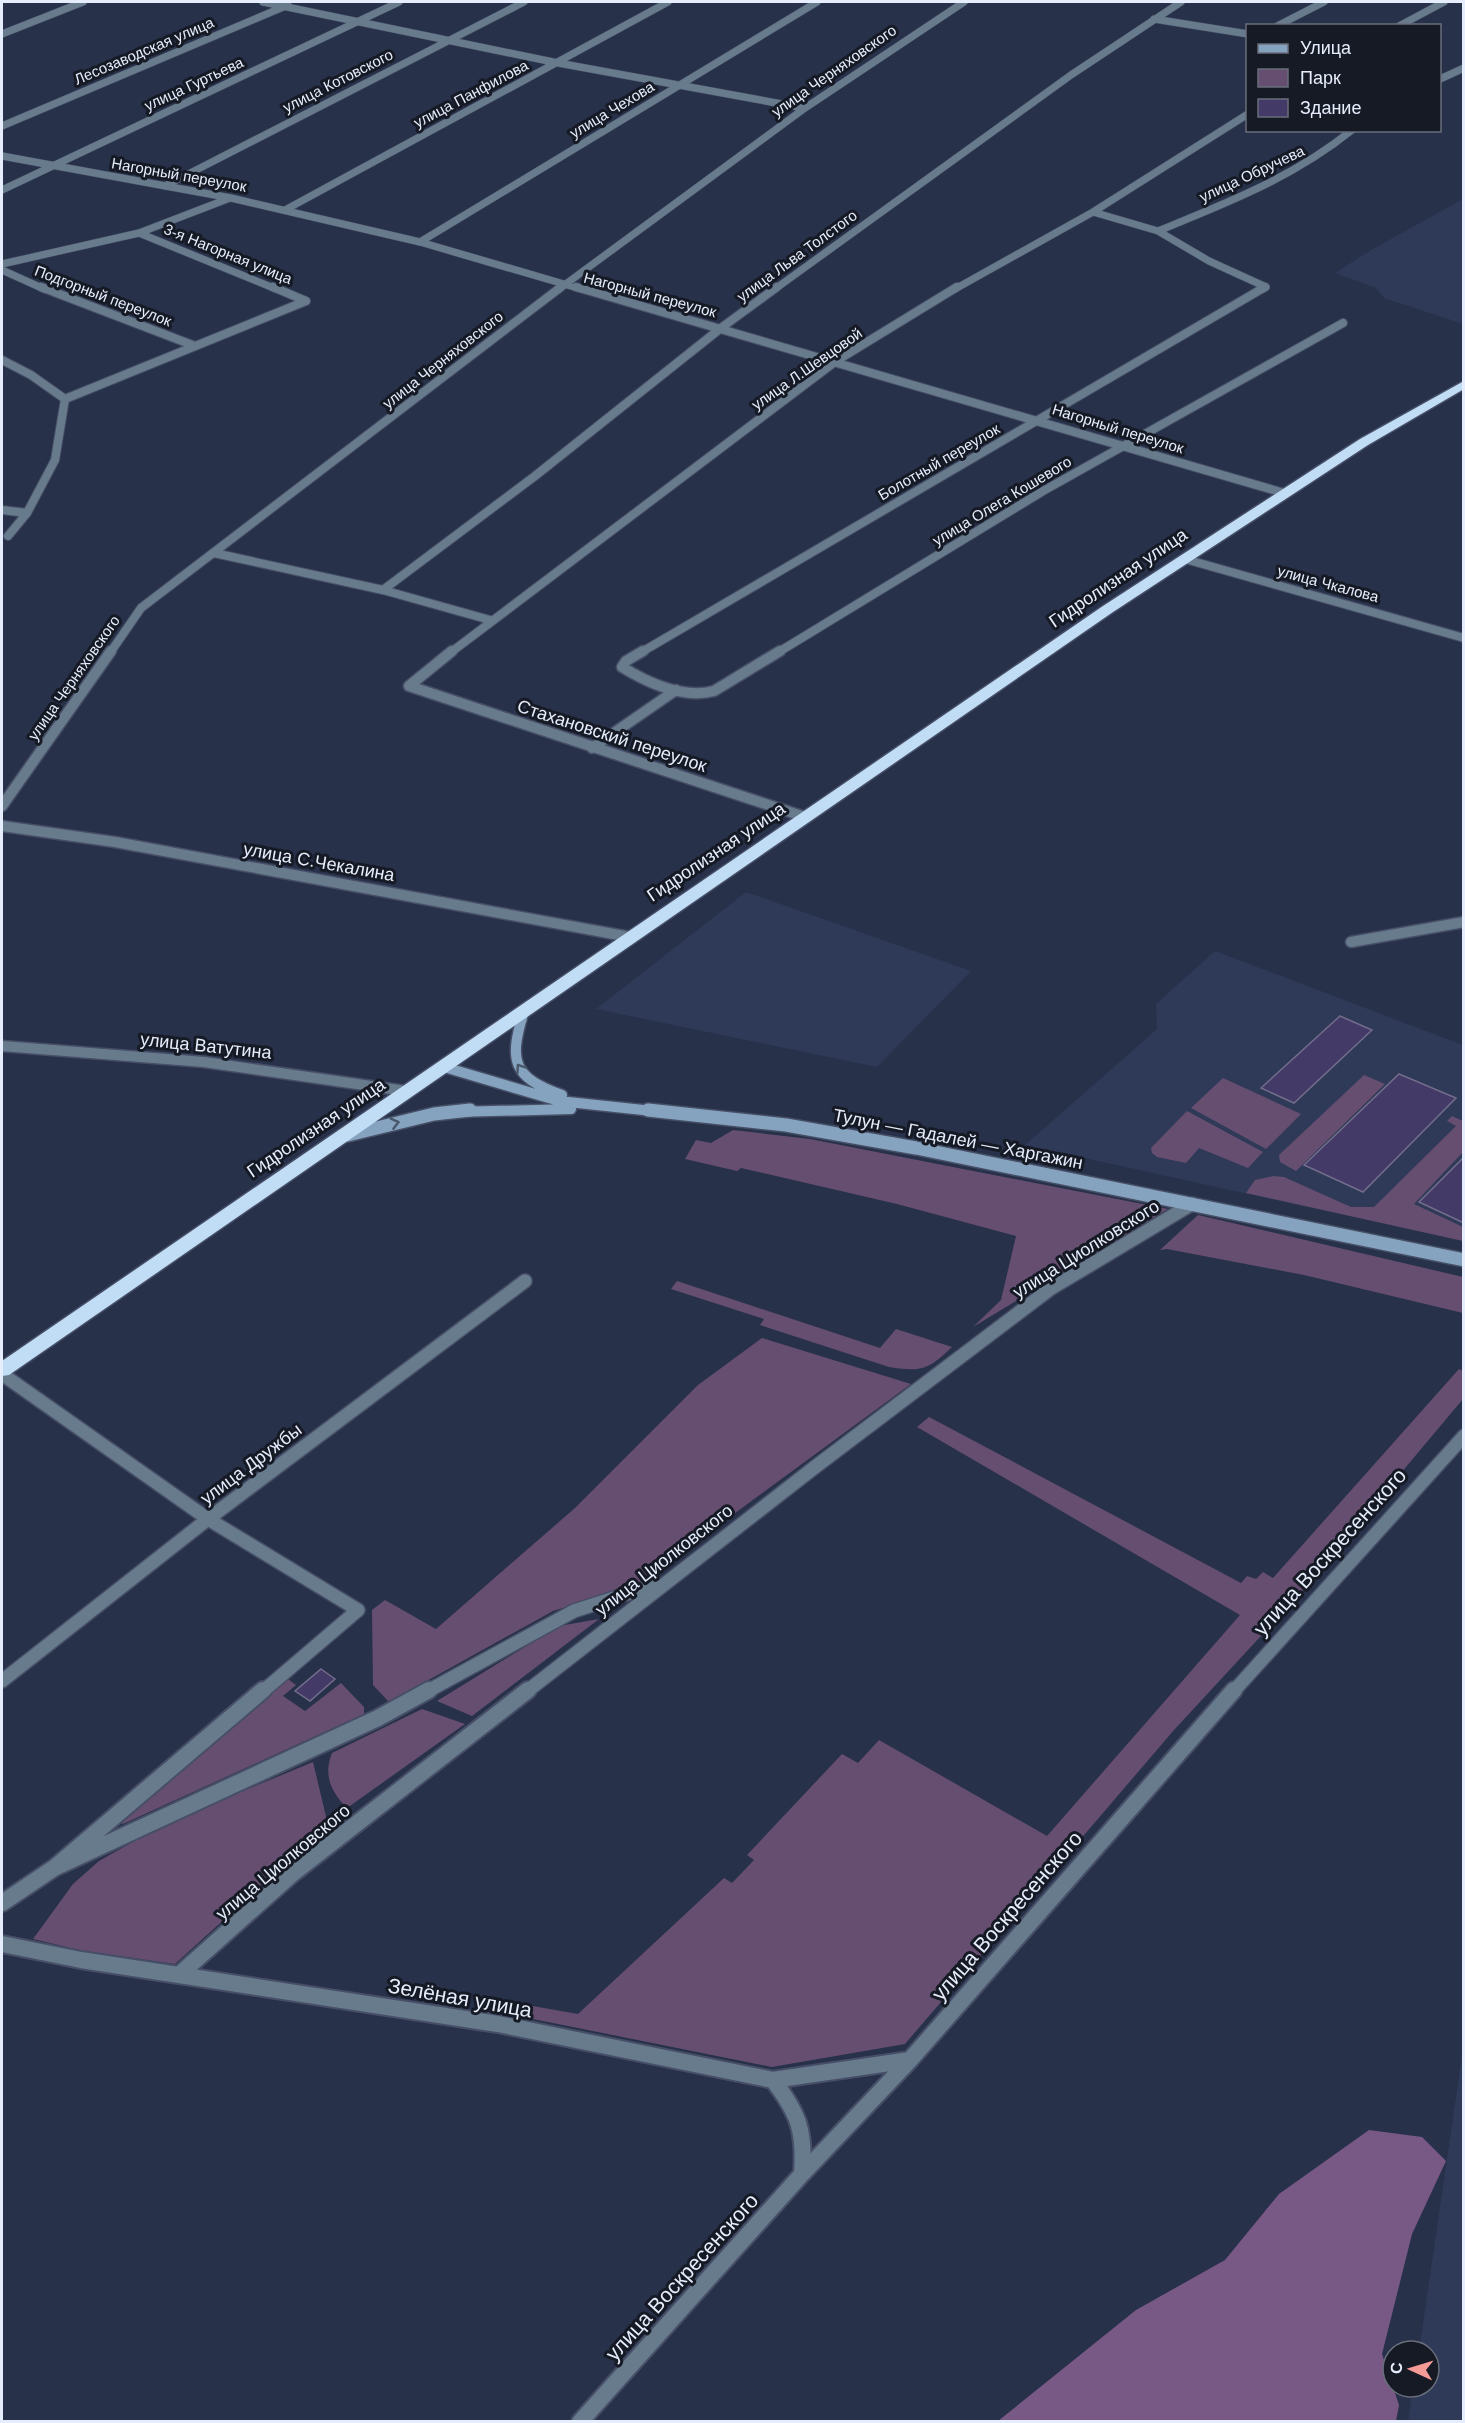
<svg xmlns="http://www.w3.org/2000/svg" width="1465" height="2423" viewBox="0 0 1465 2423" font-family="Arial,sans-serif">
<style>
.built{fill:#2f3958}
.green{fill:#664e71}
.forest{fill:#785986}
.building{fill:#443a68;stroke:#726d8b;stroke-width:1.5}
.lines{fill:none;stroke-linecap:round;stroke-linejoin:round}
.street-far4-casing{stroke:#464f67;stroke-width:8}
.street-far3-casing{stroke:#464f67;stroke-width:10}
.street-far2-casing{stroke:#464f67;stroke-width:13}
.street-far1-casing{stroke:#464f67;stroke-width:16}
.street-casing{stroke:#464f67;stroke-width:20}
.secondary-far1-casing{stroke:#464f67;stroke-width:13}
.secondary-casing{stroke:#464f67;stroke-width:16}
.highway-casing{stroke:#464f67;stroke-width:3}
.street-far4{stroke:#687b8c;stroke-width:7}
.street-far3{stroke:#687b8c;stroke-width:8}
.street-far2{stroke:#687b8c;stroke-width:10}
.street-far1{stroke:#687b8c;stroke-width:13}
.street{stroke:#687b8c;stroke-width:16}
.secondary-far1{stroke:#85a3be;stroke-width:10}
.secondary{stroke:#85a3be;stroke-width:13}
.highway{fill:#c1ddf6;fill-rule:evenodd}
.oneway{stroke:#48586a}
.labels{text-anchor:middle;stroke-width:6;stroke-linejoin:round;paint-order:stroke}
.far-street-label{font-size:15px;fill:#e6edfd;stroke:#161a25}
.street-label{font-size:18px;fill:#e6edfd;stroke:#161a25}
.near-street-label{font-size:21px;fill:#e6edfd;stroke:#161a25}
</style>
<rect width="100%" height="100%" fill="#28314a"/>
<!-- built -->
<path class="built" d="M 1463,199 L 1463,324 L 1384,298 L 1376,288 L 1335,273 L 1371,250 Z
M 746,892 L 971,971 L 877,1067 L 596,1009 Z
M 1215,951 L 1463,1045 L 1463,1241 L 1025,1145 L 1157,1029 L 1156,1004 Z
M 1463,2049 L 1463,2421 L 1408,2421 L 1413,2387 L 1429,2387 L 1429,2351 L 1419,2351 Z"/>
<!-- green -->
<path class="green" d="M 1364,1075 L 1385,1084 L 1296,1171 L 1280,1162 L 1279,1155 Z
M 1223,1078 L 1301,1114 L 1266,1149 L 1191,1108 Z
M 1187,1111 L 1263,1152 L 1248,1168 L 1199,1148 L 1186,1163 L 1157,1157 L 1152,1153 L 1151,1148 Z
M 1452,1116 L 1463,1121 L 1463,1152 L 1414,1204 L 1463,1227 L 1463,1241 L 1246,1193 L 1255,1180 L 1273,1176 L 1284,1177 L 1351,1207 L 1374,1207 L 1456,1126 L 1447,1121 Z
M 733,1130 L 810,1139 L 1168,1209 L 973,1327 L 1001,1300 L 1016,1236 L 897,1204 L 741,1168 L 737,1171 L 685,1159 L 696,1140 L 711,1143 Z
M 1198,1215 L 1463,1277 L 1463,1313 L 1304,1275 L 1167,1249 L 1160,1250 Z
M 677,1281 L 880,1348 L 896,1329 L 952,1347 C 928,1370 922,1372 889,1367 L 760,1325 L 764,1319 L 671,1289 Z
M 762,1338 L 911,1384 L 637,1585 L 553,1611 L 389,1702 L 373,1685 L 372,1610 L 385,1600 L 436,1629 L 575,1508 L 698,1385 Z
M 1459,1369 L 1463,1371 L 1463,1399 L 1296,1598 L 1174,1730 L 905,2044 L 772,2067 L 523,2017 L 527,2005 L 578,2014 L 724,1878 L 732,1883 L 754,1860 L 747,1855 L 842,1754 L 858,1763 L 879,1740 L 1047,1836 L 1240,1615 L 917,1427 L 929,1417 L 1241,1583 L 1247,1576 L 1256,1579 L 1263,1572 L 1273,1578 Z
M 599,1619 L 472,1716 L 437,1701 L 559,1626 Z
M 285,1677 L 296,1685 L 283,1696 L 305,1711 L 341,1683 L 364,1707 L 364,1714 L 123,1824 L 116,1818 Z
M 422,1709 L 465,1724 L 347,1808 C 331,1792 323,1775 332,1753 Z
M 313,1762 L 328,1825 L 175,1964 L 84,1951 L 33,1939 L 73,1884 L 99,1861 L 166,1823 Z"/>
<!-- forest -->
<path class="forest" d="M 1369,2130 L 1422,2137 L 1446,2161 L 1412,2234 L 1382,2354 L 1399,2405 L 1396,2421 L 998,2421 L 1136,2310 L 1225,2260 L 1279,2194 Z"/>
<!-- building -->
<path class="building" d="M 1340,1016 L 1372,1030 L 1294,1103 L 1261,1088 Z
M 1399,1074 L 1456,1098 L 1363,1192 L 1304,1165 Z
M 1464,1157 L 1464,1223 L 1419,1202 Z
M 321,1669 L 335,1679 L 310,1701 L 295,1691 Z"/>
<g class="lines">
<defs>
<path id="street-far4" d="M 263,2 L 558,63 L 804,108
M 1154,19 L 1248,34
M 1277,26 L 1324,2
M 1399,26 L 1444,2
M 2,34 L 83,2
M 1440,79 L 1464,68
M 2,126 L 288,5
M 2,156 L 231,198 L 420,242 L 581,289
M 165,186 L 524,2
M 2,190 L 399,2
M 285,210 L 668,2
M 1093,212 L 1158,231 L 1209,261 L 1266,287
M 1158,231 C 1227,203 1294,177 1352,130
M 139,233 L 276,289
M 420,242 L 817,2
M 2,264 L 139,233 L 230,198
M 2,270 L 44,289
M 559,289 L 805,108 L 964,2
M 775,289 L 1071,75 L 1181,2
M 955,289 L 1093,212 L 1248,114
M 1263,289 L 1266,287"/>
<path id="street-far3" d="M 41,287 L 195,346
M 273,287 L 306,301
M 576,287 L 1284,493
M 2,360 L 31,375 L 65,399 L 55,460 L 27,513 L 8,536
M 65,399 L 306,301
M 2,510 L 27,513
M 214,553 L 383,590 L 490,620
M 1185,559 L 1464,638
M 383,590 L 535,476 L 721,328 L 777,287
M 110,653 L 141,608 L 561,287
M 450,653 L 836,361 L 957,287
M 640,653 L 1265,287
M 777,653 L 1043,491 L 1343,323"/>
<path id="street-far2" d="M 643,651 L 626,661 L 622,667 C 648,683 683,699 714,691 L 780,651
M 409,686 L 452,651
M 409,686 L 805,817
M 592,748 L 676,690
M 2,806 L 111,651
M 2,826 L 115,842 L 630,937
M 1351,942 L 1464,922
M 2,1046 L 204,1062 L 406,1091"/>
<path id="street-far1" d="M 2,1374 L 208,1519 L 358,1610 L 262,1692
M 2,1681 L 208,1519 L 525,1281
M 426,1692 L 574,1611 L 654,1585
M 526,1692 L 815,1467 L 1050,1289 L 1192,1204
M 1233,1692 L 1464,1436"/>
<path id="street" d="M 54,1868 L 263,1690
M 2,1903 L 54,1868 L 378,1718 L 429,1690
M 2,1944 L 81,1960 L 498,2024 L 773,2080 L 910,2060
M 180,1974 L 292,1874 L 528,1690
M 773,2080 C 799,2114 805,2131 802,2174
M 580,2422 L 802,2174 L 910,2060 L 1234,1690"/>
<path id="secondary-far1" d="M 524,1011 C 509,1060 511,1077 562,1095
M 444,1067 L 559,1101 L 662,1112
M 455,1112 L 571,1109"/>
<path id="secondary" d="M 648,1110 L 786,1125 L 916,1148 L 1464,1260
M 348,1135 L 434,1114 L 470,1110"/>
<path id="highway" d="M 1464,381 L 1464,389 L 1368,445 L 1113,612 L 9,1375 L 2,1376 L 2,1361 L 1103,606 L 1360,439 Z"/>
</defs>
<!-- street-far4 casing -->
<use href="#street-far4" class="street-far4-casing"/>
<!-- street-far3 casing -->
<use href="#street-far3" class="street-far3-casing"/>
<!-- street-far2 casing -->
<use href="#street-far2" class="street-far2-casing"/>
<!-- street-far1 casing -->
<use href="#street-far1" class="street-far1-casing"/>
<!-- street casing -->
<use href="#street" class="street-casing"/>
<!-- secondary-far1 casing -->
<use href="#secondary-far1" class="secondary-far1-casing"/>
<!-- secondary casing -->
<use href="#secondary" class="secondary-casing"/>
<!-- highway casing -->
<use href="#highway" class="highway-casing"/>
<!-- street-far4 -->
<use href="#street-far4" class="street-far4"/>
<!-- street-far3 -->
<use href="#street-far3" class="street-far3"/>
<!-- street-far2 -->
<use href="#street-far2" class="street-far2"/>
<!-- street-far1 -->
<use href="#street-far1" class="street-far1"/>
<!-- street -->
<use href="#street" class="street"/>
<!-- secondary-far1 -->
<use href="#secondary-far1" class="secondary-far1"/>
<!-- secondary -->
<use href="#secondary" class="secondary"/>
<!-- highway -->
<use href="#highway" class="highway"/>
</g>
<!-- one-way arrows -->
<defs><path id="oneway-chevron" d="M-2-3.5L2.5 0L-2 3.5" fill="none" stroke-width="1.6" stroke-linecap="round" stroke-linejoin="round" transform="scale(1.5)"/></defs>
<g class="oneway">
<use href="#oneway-chevron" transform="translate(520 1068) rotate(-124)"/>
<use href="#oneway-chevron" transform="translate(395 1123) rotate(-14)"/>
</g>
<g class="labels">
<!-- far-street labels -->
<g class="far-street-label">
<text transform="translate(144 51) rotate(-23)" y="5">Лесозаводская улица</text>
<text transform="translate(834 71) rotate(-35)" y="5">улица Черняховского</text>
<text transform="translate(338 81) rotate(-27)" y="5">улица Котовского</text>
<text transform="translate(194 84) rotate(-25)" y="5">улица Гуртьева</text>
<text transform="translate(471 94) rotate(-28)" y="5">улица Панфилова</text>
<text transform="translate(612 110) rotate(-31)" y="5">улица Чехова</text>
<text transform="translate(1252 174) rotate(-25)" y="5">улица Обручева</text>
<text transform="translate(179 175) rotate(10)" y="5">Нагорный переулок</text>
<text transform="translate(228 254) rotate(22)" y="5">3-я Нагорная улица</text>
<text transform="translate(797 256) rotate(-36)" y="5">улица Льва Толстого</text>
<text transform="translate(650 295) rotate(15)" y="5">Нагорный переулок</text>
<text transform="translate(103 296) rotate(21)" y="5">Подгорный переулок</text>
<text transform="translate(443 360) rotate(-38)" y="5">улица Черняховского</text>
<text transform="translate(807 369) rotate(-35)" y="5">улица Л.Шевцовой</text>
<text transform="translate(1118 429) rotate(17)" y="5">Нагорный переулок</text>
<text transform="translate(939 462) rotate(-30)" y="5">Болотный переулок</text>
<text transform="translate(1002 501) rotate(-31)" y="5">улица Олега Кошевого</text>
<text transform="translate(1328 584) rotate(15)" y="5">улица Чкалова</text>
<text transform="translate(74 678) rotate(-55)" y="5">улица Черняховского</text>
</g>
<!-- street labels -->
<g class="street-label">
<text transform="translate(1118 578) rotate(-34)" y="6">Гидролизная улица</text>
<text transform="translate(612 736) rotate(18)" y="6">Стахановский переулок</text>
<text transform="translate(716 852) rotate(-34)" y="6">Гидролизная улица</text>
<text transform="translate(319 862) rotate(10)" y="6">улица С.Чекалина</text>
<text transform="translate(206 1046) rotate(6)" y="6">улица Ватутина</text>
<text transform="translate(316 1128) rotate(-34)" y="6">Гидролизная улица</text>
<text transform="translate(958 1139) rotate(11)" y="6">Тулун — Гадалей — Харгажин</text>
<text transform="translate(1086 1249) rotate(-32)" y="6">улица Циолковского</text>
<text transform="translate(251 1464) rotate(-37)" y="6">улица Дружбы</text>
<text transform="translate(664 1560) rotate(-38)" y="6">улица Циолковского</text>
<text transform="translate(283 1862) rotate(-40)" y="6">улица Циолковского</text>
</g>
<!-- near-street labels -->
<g class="near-street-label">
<text transform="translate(1330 1552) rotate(-48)" y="7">улица Воскресенского</text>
<text transform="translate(1007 1916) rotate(-49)" y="7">улица Воскресенского</text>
<text transform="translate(460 1998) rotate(10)" y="7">Зелёная улица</text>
<text transform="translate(682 2277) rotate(-48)" y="7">улица Воскресенского</text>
</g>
</g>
<!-- border -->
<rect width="1465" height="2423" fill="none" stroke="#e6edfd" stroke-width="6"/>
<!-- legend -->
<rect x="1246" y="24" width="195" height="108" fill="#161a25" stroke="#696e7b" stroke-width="1.5"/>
<rect x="1258" y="44" width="30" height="9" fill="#85a3be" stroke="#696e7b" stroke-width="1.5"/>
<text x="1300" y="54" font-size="18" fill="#e6edfd">Улица</text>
<rect x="1258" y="69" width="30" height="18" fill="#664e71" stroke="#696e7b" stroke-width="1.5"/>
<text x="1300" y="84" font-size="18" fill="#e6edfd">Парк</text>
<rect x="1258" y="99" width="30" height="18" fill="#443a68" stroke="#696e7b" stroke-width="1.5"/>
<text x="1300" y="114" font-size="18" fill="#e6edfd">Здание</text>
<!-- north arrow -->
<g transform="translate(1411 2369) rotate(274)"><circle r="28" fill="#161a25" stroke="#696e7b" stroke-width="1.5"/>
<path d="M0-4.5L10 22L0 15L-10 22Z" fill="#f59b97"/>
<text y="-9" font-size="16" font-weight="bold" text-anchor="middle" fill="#e6edfd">С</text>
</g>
</svg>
